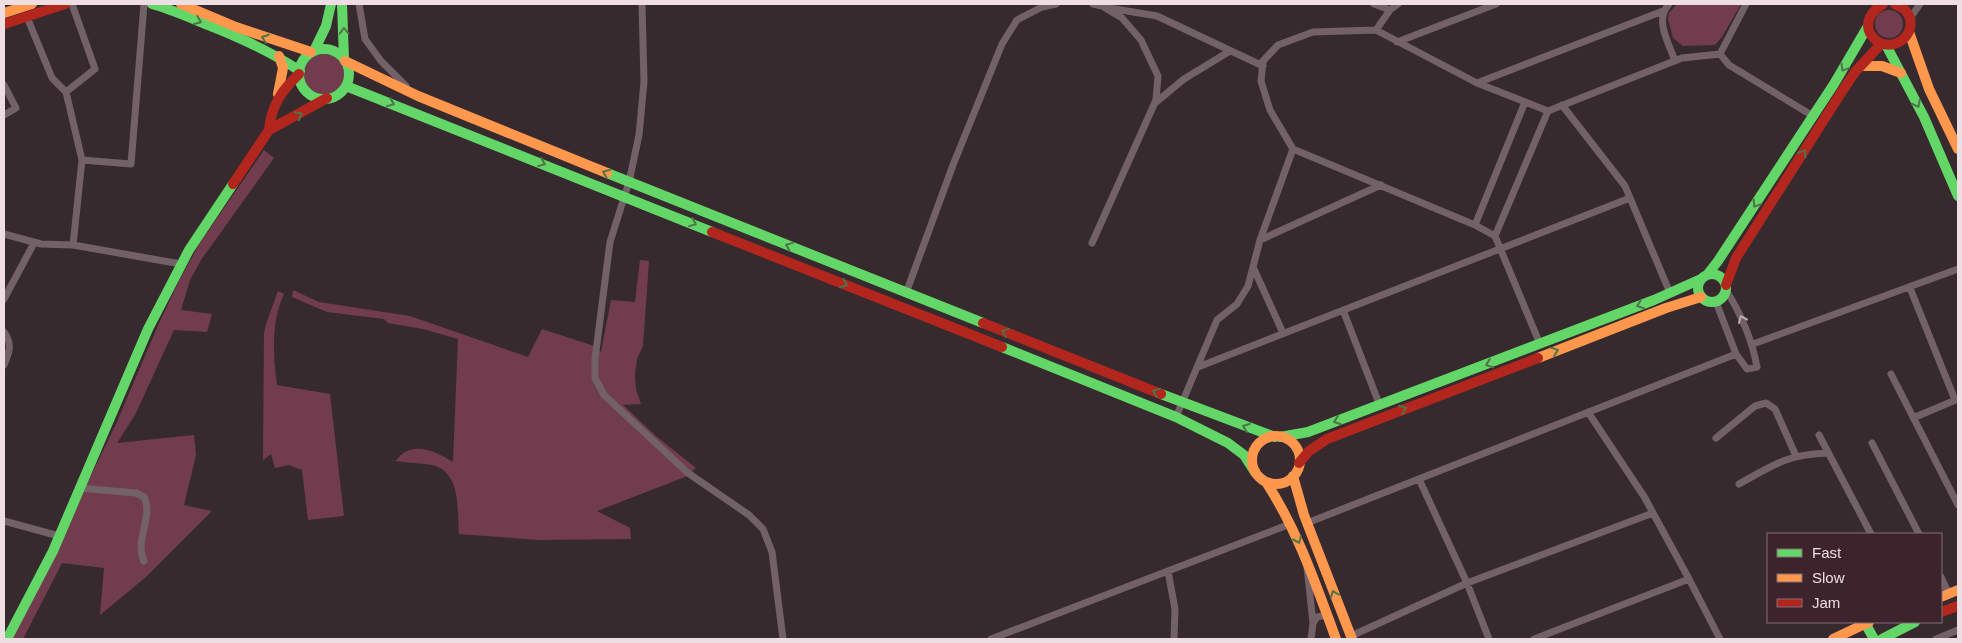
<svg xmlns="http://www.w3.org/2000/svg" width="1962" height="643" viewBox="0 0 1962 643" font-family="Helvetica,sans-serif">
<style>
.green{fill:#723c4f}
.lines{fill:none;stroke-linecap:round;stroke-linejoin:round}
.street{stroke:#736168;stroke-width:7}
.fast{stroke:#63d668;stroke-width:10}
.slow{stroke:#ff974d;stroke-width:10}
.jam{stroke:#b3261e;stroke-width:10}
.oneway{stroke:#4e7447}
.oneway2{stroke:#bdabb1}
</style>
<rect width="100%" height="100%" fill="#372a2e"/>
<!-- green -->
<path class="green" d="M 1677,4 L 1741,4 L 1722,37 L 1715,45 L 1683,46 L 1673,38 L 1668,19 L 1669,13 Z
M1875 24a14 14 0 1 1 28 0a14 14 0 1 1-28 0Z
M304 74a20 20 0 1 1 40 0a20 20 0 1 1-40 0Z
M 264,150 L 274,158 L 201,260 L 190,280 L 181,310 L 212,314 L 207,332 L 174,330 L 135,415 L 117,443 L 194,435 L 196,455 L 184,505 L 212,511 L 146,577 L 100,615 L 104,568 L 62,563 L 23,639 L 12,639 L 116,424 L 159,323 L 179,281 L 200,243 Z
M 640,260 L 649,261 L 643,346 L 637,359 L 635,374 L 636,389 L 641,404 L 623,405 L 657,437 L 696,468 L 685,477 L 597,511 L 630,528 L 631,539 L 539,540 L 459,534 C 457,511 462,472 432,465 C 421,463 408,463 396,461 C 410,439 436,451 453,462 L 458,339 L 423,329 L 388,323 L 384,319 L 327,312 L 292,297 L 293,290 L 319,302 L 410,316 L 528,357 L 542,329 L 594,346 L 601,352 L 611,300 L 635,302 Z
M 278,291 L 284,294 C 271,321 273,356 277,385 L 330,394 L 344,516 L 308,520 L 302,470 L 289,465 L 275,468 L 271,454 L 263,460 L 264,333 L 266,324 Z"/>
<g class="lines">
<!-- street -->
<path class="street" d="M 359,4 L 365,39 L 381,61 L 406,86
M 642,4 L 644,82 L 639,135 L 629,182 L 610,242 L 595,359 L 595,378 L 604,395 L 688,473 L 749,515 L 763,529 L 772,552 L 783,639
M 1374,4 L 1390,10
M 1669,4 C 1654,20 1669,43 1675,61
M 1109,8 L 1157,16 L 1263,66
M 27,17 L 52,78 L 66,92 L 82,160 L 73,245
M 1910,18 L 1920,4
M 1376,30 L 1390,10 L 1398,4
M 1397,42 L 1496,4
M 1720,54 L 1729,65 L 1813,116
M 1720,54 L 1746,4
M 1477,83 L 1663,11
M 4,85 L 16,108 L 4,115
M 66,92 L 95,69 L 72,4
M 1155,103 L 1184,79 L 1230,51
M 1562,105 L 1625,186 L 1670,293
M 82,160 L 131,164 L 144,4
M 1475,225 L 1525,102
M 4,234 L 41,244 L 73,245 L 181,264
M 1495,236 L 1548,111
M 1260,240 L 1381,185
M 1092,243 L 1156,100 L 1158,76 L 1141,40 L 1122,18 L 1102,6 L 1093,4
M 1253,267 L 1283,333
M 1910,288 L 1955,400
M 906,293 L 953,165 L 1002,44 L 1017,20 L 1042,7 L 1056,4
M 4,299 L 34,243
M 1716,302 L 1736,354 L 1747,369 L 1757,367 C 1752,339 1741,314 1726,290
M 1343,310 L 1380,406
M 4,332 C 13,344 9,353 4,365
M 1540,344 L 1495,236 L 1475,225 L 1293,149 L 1270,110 L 1261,81 L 1263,61 L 1278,45 L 1313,32 L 1376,30 L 1477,83 L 1548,111 L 1682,58 L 1720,54
M 1753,344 L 1958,269
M 1198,367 L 1630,198
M 1891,374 L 1958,505
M 1588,412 L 1645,498 L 1653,513
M 1176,417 L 1217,320 L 1237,304 L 1248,286 L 1260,240 L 1293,149
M 1913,418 L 1958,399
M 1819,435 L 1871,534
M 1716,438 L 1755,406 L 1766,403 L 1775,409 L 1796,456
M 1872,443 L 1919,534
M 1419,479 L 1467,583 L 1489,639
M 1739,484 C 1773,465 1788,454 1828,453
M 79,488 L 136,493 L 144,497 C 154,515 134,542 144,561
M 4,521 L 59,536
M 1307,523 L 1736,354
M 1307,567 L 1313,623 L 1311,639
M 1168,571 L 1175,609 L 1174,639
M 1941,577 L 1949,594
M 1313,623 L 1317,617 L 1327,615
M 1351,636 L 1467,583 L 1653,513 L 1689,579 L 1720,639
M 991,639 L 1290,524
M 1534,639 L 1689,579
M 1936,639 L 1958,630"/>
<!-- fast -->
<path class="fast" d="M 152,4 C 170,9 186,16 203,23 C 237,36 270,51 300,71
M 342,4 L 344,59
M 1886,45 L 1924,117 L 1958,196
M299 74a25 25 0 1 1 50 0a25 25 0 1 1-50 0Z
M 314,51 L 326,26 L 331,4
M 346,86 L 712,232
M 607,173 L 983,323
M1698 288a14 14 0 1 1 28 0a14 14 0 1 1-28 0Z
M 1707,275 L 1718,261 L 1834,84 L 1868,26
M 1002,347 L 1176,417 L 1228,443 L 1244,455 L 1255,472
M 1161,394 L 1275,437
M 1280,437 L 1308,432 L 1654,300 L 1701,279
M 1865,623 L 1874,639
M 7,639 L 53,551 L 148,329 L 189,250 L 233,184
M 1882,639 L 1915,622"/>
<!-- slow -->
<path class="slow" d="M 181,4 L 236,27 L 311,52
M 4,13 L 32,4
M 1909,32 L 1929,89 L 1958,149
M 345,61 L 418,96 L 607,173
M 1861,66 L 1882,66 L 1901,73
M 278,94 L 283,68 L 279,56
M 1538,358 L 1666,308 L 1701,297
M1252 460a24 24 0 1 1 48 0a24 24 0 1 1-48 0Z
M 1293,476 L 1304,515 L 1352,639
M 1266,482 C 1298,531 1316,585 1336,639
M 1941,597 L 1958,590
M 1833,639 L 1869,622"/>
<!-- jam -->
<path class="jam" d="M 1883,4 C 1875,9 1868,16 1868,26 C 1868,33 1873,38 1878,42 C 1900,53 1921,27 1905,10 C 1903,8 1898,6 1895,4
M 4,24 L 65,4
M 269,130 C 271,106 282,90 299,74
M 233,184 L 269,130 L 327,98
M 712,232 L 1002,347
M 1726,285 L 1736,258 L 1839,96 L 1855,72 L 1881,44
M 983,323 L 1161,394
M 1299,463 L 1309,451 L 1327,439 L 1538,358
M 1941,612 L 1958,606"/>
</g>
<!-- one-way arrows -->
<defs><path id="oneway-chevron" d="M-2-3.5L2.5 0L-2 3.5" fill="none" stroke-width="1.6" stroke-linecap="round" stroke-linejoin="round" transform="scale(1.25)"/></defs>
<g class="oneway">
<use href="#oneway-chevron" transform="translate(198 21) rotate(23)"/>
<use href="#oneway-chevron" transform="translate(344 31) rotate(-92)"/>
<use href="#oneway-chevron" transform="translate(265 38) rotate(-160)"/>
<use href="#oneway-chevron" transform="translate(1844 68) rotate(121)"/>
<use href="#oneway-chevron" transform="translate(391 103) rotate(22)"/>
<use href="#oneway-chevron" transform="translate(1917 104) rotate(63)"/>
<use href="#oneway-chevron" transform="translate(299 115) rotate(-28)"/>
<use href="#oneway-chevron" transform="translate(1803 153) rotate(-58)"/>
<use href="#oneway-chevron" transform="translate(542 163) rotate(22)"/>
<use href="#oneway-chevron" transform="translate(606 173) rotate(-158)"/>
<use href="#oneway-chevron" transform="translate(1756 204) rotate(123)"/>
<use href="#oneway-chevron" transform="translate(693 223) rotate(22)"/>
<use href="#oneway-chevron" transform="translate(789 246) rotate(-158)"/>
<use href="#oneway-chevron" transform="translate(844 284) rotate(22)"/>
<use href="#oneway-chevron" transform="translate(1640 305) rotate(160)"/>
<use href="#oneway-chevron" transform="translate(1005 332) rotate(-158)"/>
<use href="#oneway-chevron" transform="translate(1555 351) rotate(-21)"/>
<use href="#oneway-chevron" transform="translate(1489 364) rotate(159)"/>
<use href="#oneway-chevron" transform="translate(1156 392) rotate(-158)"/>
<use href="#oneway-chevron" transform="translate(1403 409) rotate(-21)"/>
<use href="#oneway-chevron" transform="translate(1337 421) rotate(160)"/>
<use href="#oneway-chevron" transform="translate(1246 427) rotate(-160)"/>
<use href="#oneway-chevron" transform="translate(1298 540) rotate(66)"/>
<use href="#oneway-chevron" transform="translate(1334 594) rotate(-111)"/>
</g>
<use class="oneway2" href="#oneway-chevron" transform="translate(1742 319) rotate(-114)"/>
<!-- border -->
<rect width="1962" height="643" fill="none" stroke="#eedde2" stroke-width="10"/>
<!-- legend -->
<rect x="1767" y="533" width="175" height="90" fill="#3d242c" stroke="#846e75"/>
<rect x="1777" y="549" width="25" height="8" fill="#63d668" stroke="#846e75"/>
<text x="1812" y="558" font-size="15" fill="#eedde2">Fast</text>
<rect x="1777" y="574" width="25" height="8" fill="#ff974d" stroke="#846e75"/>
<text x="1812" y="583" font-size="15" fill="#eedde2">Slow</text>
<rect x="1777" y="599" width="25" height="8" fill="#b3261e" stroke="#846e75"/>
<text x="1812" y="608" font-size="15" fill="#eedde2">Jam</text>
</svg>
